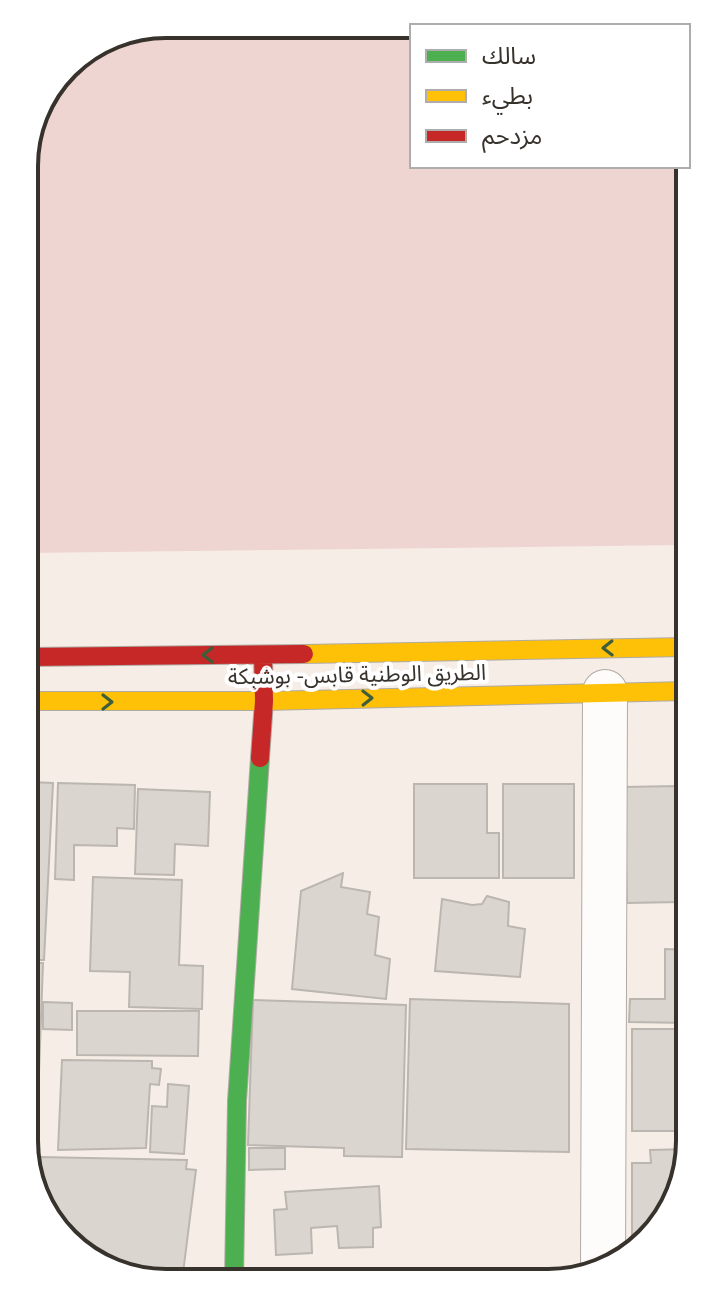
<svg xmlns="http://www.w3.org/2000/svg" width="714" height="1307" viewBox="0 0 714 1307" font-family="'Public Sans','Noto Sans Arabic',sans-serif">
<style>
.green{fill:#efd5d2}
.building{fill:#dad5ce;stroke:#bbb6af;stroke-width:2}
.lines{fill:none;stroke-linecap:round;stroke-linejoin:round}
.street-casing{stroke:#b0aaa4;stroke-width:46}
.fast-casing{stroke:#b0aaa4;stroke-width:20}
.slow-casing{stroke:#b0aaa4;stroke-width:20}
.jam-casing{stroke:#b0aaa4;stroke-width:20}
.street{stroke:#fefcfb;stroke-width:44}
.fast{stroke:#4caf50;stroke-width:18}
.slow{stroke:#ffc107;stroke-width:18}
.jam{stroke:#c62828;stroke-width:18}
.oneway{stroke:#3e5e39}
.labels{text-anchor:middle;stroke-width:8;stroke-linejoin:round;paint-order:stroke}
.street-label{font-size:22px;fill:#37322c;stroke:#fff}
.rim{fill:none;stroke:#37322c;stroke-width:4}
</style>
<rect width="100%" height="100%" fill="#f6eee6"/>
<!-- green -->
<path class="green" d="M 166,24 L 476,26 L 412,26 L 412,166 L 683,166 L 685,545 L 28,553 L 25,148 L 72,59 Z"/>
<!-- building -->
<path class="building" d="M 29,782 L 53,783 L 44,960 L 30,960 Z
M 58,783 L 135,785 L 134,829 L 117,828 L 117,846 L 74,845 L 74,880 L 55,879 Z
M 414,784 L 487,784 L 487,833 L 499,833 L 499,878 L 414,878 Z
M 503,784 L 574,784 L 574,878 L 503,878 Z
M 677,786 L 680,902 L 627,903 L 624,787 Z
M 138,789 L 210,792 L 208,846 L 175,844 L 174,875 L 135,874 Z
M 343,873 L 341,887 L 370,892 L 367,914 L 379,917 L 375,955 L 390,959 L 386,999 L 292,989 L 301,891 Z
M 93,877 L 182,880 L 179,965 L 203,966 L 202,1009 L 129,1007 L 130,972 L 90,971 Z
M 487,896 L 509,902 L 508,926 L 525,929 L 520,977 L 435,971 L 442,899 L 472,905 L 482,904 Z
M 665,949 L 688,950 L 689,1023 L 629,1022 L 630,999 L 665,999 Z
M 30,963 L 43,963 L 39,1073 L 31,1073 Z
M 410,999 L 569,1004 L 569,1152 L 406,1149 Z
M 253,1000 L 406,1005 L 402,1157 L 344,1156 L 344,1148 L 248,1145 Z
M 43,1002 L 72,1003 L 72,1030 L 43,1029 Z
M 77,1011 L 199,1011 L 198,1056 L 77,1055 Z
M 632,1029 L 689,1029 L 690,1131 L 632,1131 Z
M 62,1060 L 152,1061 L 152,1068 L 161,1069 L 159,1085 L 150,1084 L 146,1148 L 58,1150 Z
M 31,1076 L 38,1076 L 32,1188 L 32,1187 Z
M 168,1084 L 189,1086 L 184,1154 L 150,1152 L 152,1106 L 167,1107 Z
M 249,1148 L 285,1148 L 285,1169 L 249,1170 Z
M 690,1149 L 660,1228 L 632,1248 L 632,1163 L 651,1163 L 650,1150 Z
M 39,1157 L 187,1160 L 186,1169 L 196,1170 L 182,1281 L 147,1282 L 73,1248 L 36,1193 Z
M 379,1186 L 381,1227 L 373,1228 L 373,1247 L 339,1248 L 337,1226 L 311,1228 L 312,1253 L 276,1255 L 274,1210 L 287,1209 L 285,1192 Z"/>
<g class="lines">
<defs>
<path id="street" d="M 603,1269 L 605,692"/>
<path id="fast" d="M 234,1280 L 237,1101 L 260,758"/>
<path id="slow" d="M 304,654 L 686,647
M 29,701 L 264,701 L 686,691"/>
<path id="jam" d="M 28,657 L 304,654
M 260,758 L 264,701 L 263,655"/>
</defs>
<!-- street casing -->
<use href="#street" class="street-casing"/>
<!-- fast casing -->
<use href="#fast" class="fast-casing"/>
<!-- slow casing -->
<use href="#slow" class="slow-casing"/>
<!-- jam casing -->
<use href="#jam" class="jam-casing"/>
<!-- street -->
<use href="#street" class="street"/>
<!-- fast -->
<use href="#fast" class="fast"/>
<!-- slow -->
<use href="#slow" class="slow"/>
<!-- jam -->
<use href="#jam" class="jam"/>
</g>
<!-- one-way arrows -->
<defs><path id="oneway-chevron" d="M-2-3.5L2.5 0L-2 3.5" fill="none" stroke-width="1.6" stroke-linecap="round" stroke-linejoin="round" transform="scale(2)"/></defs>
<g class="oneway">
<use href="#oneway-chevron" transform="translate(608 648) rotate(179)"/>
<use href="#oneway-chevron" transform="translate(208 655) rotate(179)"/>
<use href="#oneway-chevron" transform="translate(367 698) rotate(-1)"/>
<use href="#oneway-chevron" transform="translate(107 702)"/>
</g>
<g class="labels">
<!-- street labels -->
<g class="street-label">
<text transform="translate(357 674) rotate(-1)" y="8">الطريق الوطنية قابس - بوشبكة</text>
</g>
</g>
<!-- crop -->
<path d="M0 0H714V1307H0ZM166 38H548A128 128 0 0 1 676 166V1141A128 128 0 0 1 548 1269H166A128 128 0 0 1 38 1141V166A128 128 0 0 1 166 38Z" fill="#fff" fill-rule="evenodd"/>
<path class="rim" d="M166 38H548A128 128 0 0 1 676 166V1141A128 128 0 0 1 548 1269H166A128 128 0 0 1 38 1141V166A128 128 0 0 1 166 38Z"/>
<!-- legend -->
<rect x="410" y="24" width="280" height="144" fill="#ffffff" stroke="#afadab" stroke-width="2"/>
<rect x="426" y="50" width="40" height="12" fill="#4caf50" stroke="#afadab" stroke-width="2"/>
<text x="482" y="64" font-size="24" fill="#37322c">سالك</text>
<rect x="426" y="90" width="40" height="12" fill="#ffc107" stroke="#afadab" stroke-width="2"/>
<text x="482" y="104" font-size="24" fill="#37322c">بطيء</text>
<rect x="426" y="130" width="40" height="12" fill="#c62828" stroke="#afadab" stroke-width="2"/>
<text x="482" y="144" font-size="24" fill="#37322c">مزدحم</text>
</svg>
